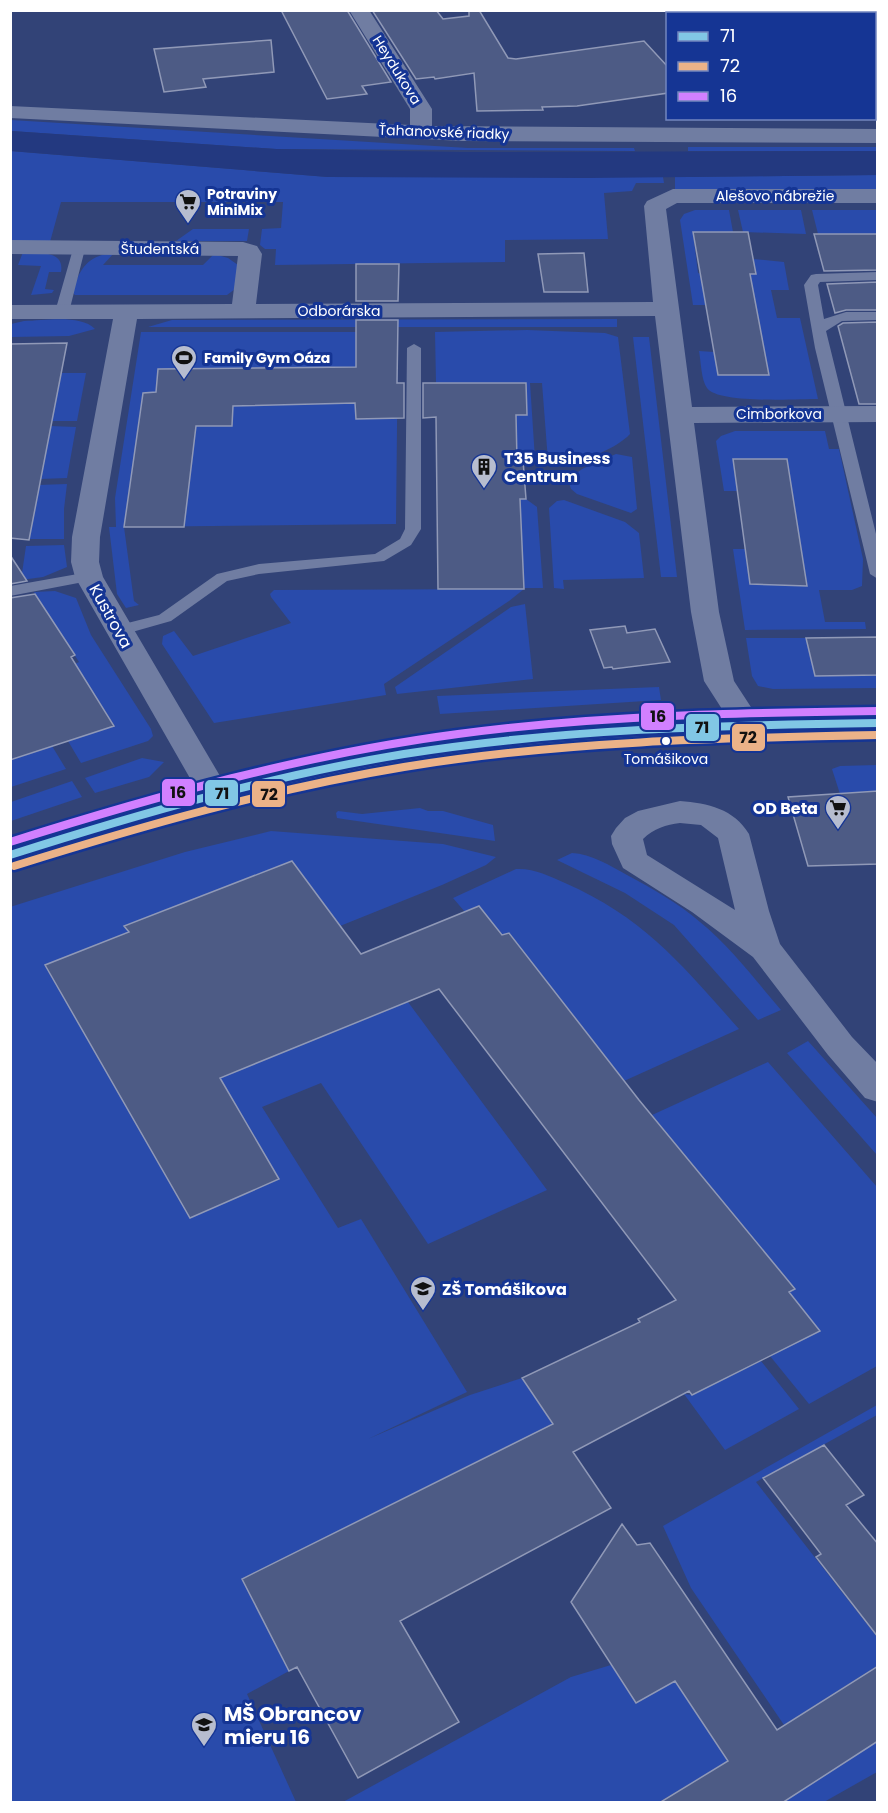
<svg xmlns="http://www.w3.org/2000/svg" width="888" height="1813" viewBox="0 0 888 1813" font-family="Poppins,sans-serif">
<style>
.green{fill:#294bab}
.water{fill:#233980}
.building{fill:#4d5b85;stroke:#9099b7;stroke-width:1.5}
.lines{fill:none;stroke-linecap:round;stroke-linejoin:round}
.service{fill:#707da2;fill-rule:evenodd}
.minor{fill:#707da2;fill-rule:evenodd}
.tertiary{fill:#707da2;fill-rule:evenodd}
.bus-1-casing{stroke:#153594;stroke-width:13}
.bus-2-casing{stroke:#153594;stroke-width:13}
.bus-3-casing{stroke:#153594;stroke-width:13}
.bus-1{stroke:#81c7e5;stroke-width:8}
.bus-2{stroke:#ebb288;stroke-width:8}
.bus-3{stroke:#d180ff;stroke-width:8}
.bus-dot{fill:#fff;stroke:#153594;stroke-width:2}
.labels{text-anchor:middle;stroke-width:6;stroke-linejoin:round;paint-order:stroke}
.far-street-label{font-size:14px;fill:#fff;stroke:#153594}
.far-poi-label{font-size:14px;font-weight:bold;fill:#fff;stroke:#153594;text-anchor:start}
.bus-label{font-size:14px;fill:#fff;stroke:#153594}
.poi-label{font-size:16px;font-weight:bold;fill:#fff;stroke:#153594;text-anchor:start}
.street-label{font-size:16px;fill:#fff;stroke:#153594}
.near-poi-label{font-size:20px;font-weight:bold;fill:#fff;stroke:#153594;text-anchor:start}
.line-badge{stroke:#153594;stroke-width:2}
.pale-badge-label{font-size:16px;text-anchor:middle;font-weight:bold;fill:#111}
</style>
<rect width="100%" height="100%" fill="#324377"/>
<!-- green -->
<path class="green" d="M 11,120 L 468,148 L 634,148 L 635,151 L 276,149 L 11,131 Z
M 688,147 L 877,147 L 878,151 L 688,151 Z
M 10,151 L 328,177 L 663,177 L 664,183 L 636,183 L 632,191 L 604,193 L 608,239 L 505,240 L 505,262 L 275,265 L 276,249 L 265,249 L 260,245 L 262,229 L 281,228 L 283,202 L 61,202 L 50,242 L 11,241 Z
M 877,175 L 877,189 L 675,190 L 675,177 Z
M 695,210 L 729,210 L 733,232 L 693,233 L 698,273 L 701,274 L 706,305 L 693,305 L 680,220 L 684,214 Z
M 738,210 L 801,210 L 806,234 L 743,232 Z
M 812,210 L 877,210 L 877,234 L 818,234 Z
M 193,229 L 249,229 L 247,241 L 176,241 Z
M 23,252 C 38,253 65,250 61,272 L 49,272 L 45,289 L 54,290 L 52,293 L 31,295 L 41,266 L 18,265 Z
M 114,253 L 103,265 L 203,265 L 214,254 L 228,258 L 238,265 L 235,289 L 227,295 L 75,295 L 72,292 C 80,269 87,255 114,253 Z
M 753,259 L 784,262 L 789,290 L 771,290 L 777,318 L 800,318 L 818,399 C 798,399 718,404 707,388 C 701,380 701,361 699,351 L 714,352 L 718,375 L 769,375 L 750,274 Z
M 617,319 L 617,327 L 148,327 L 172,320 Z
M 24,321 C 44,321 80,314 95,329 L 69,336 L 11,337 L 11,324 Z
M 527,330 L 605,333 L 618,337 L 630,434 C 615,450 588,457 569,466 C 561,467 555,466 548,461 L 542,383 L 530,383 L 535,459 L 517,459 L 514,383 L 436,383 L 435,332 Z
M 141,332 L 398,332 L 396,524 L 124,527 L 133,594 L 134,601 L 139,605 L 126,608 L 117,594 L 109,527 L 116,527 L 115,498 Z
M 633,337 L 649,337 L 677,577 L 661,577 Z
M 61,373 L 86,373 L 77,421 L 51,421 Z
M 50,426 L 76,427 L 67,478 L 40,479 Z
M 735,431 L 825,431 L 829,449 L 839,449 L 863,559 L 862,586 L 852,590 L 819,590 L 825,622 L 865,622 L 866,629 L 745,630 L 733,549 L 745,549 L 750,584 L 807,585 L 787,460 L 733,459 L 737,491 L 724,491 L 716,441 L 721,436 Z
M 616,454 L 632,457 L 637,509 L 631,513 L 577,494 L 571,489 L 569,483 L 574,475 L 582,469 Z
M 67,484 L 64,509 L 64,539 L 27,539 L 38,485 Z
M 520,499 L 526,499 L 537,507 L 543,588 L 525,588 L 524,589 L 509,601 L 384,684 L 386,695 L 214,723 L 162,644 L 163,636 L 174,631 L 193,656 L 291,623 L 271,597 L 270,594 L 274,590 L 524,589 Z
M 564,500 L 625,522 L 639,533 L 644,578 L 563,580 L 564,589 L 554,588 L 549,508 L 557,501 Z
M 64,545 L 67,567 L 43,577 L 21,580 L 26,546 Z
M 55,591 L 76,598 L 91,635 L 151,729 L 153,736 L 148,741 L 81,763 L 68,741 L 114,725 L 75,664 L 79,662 L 34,592 Z
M 525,604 L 533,679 L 397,694 L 395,687 L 511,607 Z
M 746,638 L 806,638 L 815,676 L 877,675 L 877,688 L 773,689 L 758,686 L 752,676 Z
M 659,687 L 661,700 L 440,714 L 437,696 Z
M 52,746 L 66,769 L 11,787 L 11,760 Z
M 142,758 L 164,762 L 149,777 L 95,793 L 85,778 Z
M 877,765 L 877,791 L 840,794 L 832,769 L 840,766 Z
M 72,781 L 82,797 L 11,821 L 11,802 Z
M 420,808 L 428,811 L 443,811 L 493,825 L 495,841 L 343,819 L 337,818 L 336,813 L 338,811 L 362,814 Z
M 271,831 L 443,844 L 496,857 L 486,865 L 442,885 L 340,926 L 125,926 L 129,932 L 45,965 L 67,1003 L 279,1179 L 220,1078 L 401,1003 L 408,1002 L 547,1190 L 428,1244 L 321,1083 L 262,1107 L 338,1228 L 361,1219 L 467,1392 L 368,1439 L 470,1395 L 522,1378 L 553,1424 L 242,1579 L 289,1671 L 247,1694 L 296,1802 L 11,1802 L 10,907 L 185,852 Z
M 572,853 C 591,854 611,866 627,875 C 653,889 678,903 700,922 C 731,947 755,980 781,1010 L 758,1020 L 674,925 L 625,893 L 557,860 Z
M 516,869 C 534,868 549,876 565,883 C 645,918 683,966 739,1029 L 624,1081 L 509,933 L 502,935 L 479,906 L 465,912 L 453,898 Z
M 808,1041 L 877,1118 L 877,1155 L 787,1053 Z
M 768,1062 L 877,1187 L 877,1366 L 809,1404 L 770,1356 L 820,1331 L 789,1292 L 795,1289 L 652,1115 Z
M 761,1361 L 799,1409 L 725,1450 L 684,1394 L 692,1395 Z
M 877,1405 L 877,1415 L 756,1482 L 877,1637 L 877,1666 L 784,1725 L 691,1588 L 663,1526 Z
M 611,1665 L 636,1703 L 675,1681 L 728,1761 L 659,1802 L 343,1802 L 571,1677 Z
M 877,1741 L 877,1772 L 824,1802 L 782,1802 Z"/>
<!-- water -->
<path class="water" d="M 11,131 L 276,149 L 460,152 L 877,151 L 877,175 L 588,178 L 328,177 L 11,151 Z"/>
<!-- building -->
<path class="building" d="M 281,10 L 347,10 L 391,82 L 362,86 L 367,94 L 327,99 Z
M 372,10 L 436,10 L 443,19 L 469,16 L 469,10 L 479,10 L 508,58 L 516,59 L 644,41 L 668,67 L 668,93 L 577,106 L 542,107 L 543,110 L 477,111 L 474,73 L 435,79 L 434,77 L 416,79 Z
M 271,40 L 274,72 L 203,79 L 206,87 L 164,92 L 154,49 Z
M 693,232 L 748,232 L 756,274 L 750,274 L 769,375 L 718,375 Z
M 814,234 L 878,234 L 878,270 L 824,271 Z
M 584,253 L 588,292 L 544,292 L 538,254 Z
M 356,264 L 399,264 L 398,301 L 356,301 Z
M 878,282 L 878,310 L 846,310 L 835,313 L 827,284 Z
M 356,320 L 398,320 L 397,383 L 404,383 L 404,418 L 356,419 L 355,403 L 233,406 L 232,426 L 196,426 L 184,527 L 124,527 L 143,393 L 156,392 L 158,369 L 356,367 Z
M 878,322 L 878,404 L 859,404 L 838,326 L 843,323 Z
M 67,343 L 29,540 L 10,538 L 10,344 Z
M 423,383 L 526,383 L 527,415 L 516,415 L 517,460 L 523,460 L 526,499 L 520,499 L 524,589 L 438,589 L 436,417 L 423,418 Z
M 733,459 L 787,459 L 807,586 L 750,584 Z
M 10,555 L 27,581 L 10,584 Z
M 35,594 L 75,655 L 71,657 L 114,726 L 10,760 L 10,598 Z
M 625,626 L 627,633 L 655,629 L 670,662 L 613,669 L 612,667 L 604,668 L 590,630 Z
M 878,637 L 878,675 L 815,676 L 806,638 Z
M 878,791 L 878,864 L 808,866 L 788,797 Z
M 292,861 L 361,954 L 479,906 L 502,935 L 509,933 L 639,1100 L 795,1289 L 789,1292 L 820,1331 L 692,1395 L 689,1391 L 573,1452 L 611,1508 L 400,1621 L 459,1722 L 358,1778 L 297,1667 L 289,1671 L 242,1579 L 553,1424 L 522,1378 L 640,1322 L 638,1319 L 676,1300 L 439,989 L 220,1078 L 279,1179 L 190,1218 L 45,965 L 129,932 L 124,926 Z
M 824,1445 L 864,1495 L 846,1505 L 878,1544 L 878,1637 L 816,1557 L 821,1554 L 763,1478 Z
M 622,1524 L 637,1545 L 650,1543 L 777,1730 L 878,1666 L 878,1741 L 782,1803 L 659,1803 L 728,1761 L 675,1681 L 636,1703 L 571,1602 Z"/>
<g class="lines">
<!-- service -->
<path class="service" d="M 79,245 L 85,249 L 69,312 L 62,316 L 57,315 L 55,312 L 73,249 Z
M 878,272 L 878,280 L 820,282 L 818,285 L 824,319 L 846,312 L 878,312 L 878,320 L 842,321 L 826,331 L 878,542 L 878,579 L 870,574 L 815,348 L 804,285 L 811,275 L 816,274 Z
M 414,344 L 421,348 L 421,529 L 411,545 L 384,561 L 259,574 L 227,581 L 171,621 L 118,636 L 112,635 L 110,631 L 112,627 L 159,615 L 217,574 L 259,564 L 375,554 L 400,539 L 405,529 L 407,348 Z
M 89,572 L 97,577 L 94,580 L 10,596 L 10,586 Z"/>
<!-- minor -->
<path class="minor" d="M 349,10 L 369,10 L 432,109 L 432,126 L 878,129 L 878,143 L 463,141 L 10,118 L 10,106 L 410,125 L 410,109 Z
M 673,189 L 878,189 L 878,203 L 677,203 L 666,209 L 692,407 L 878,406 L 878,422 L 694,423 L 719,612 L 734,681 L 762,724 L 758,731 L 747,734 L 736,731 L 704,681 L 691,612 L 655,316 L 137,319 L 100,537 L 99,562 L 103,577 L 230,793 L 225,801 L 214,804 L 203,801 L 75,577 L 71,562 L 72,537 L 113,319 L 10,319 L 10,305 L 232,304 L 238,256 L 10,254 L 10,240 L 243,242 L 257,246 L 262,254 L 256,304 L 653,302 L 644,206 L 647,201 Z
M 680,801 C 708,803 734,809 749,834 L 769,911 L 780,944 L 852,1037 L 878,1064 L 878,1102 L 865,1098 L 828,1055 L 753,957 L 692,912 L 623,868 L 612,844 L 611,836 L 616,828 L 625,818 L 638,811 ZM 680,823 L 701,825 L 718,838 L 735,910 L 647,855 L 643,839 C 654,828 666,825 680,823 Z"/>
<!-- tertiary -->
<path class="tertiary" d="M 878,713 L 878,733 C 700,736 523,742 348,775 C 275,788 203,807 132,828 C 91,840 51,854 10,866 L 10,843 C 157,796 307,755 460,736 C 599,718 738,715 878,713 Z"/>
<defs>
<path id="bus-1" d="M 10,855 C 139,814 270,776 404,754 C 561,729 720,725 878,723"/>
<path id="bus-2" d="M 14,866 C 142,826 271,789 404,767 C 561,741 720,738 878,735"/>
<path id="bus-3" d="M 10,842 C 156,796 306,754 458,734 C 597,715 738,713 878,711"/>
</defs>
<!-- bus-1 casing -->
<use href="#bus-1" class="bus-1-casing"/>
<!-- bus-2 casing -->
<use href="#bus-2" class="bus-2-casing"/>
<!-- bus-3 casing -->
<use href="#bus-3" class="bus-3-casing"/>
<!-- bus-1 -->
<use href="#bus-1" class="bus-1"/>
<!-- bus-2 -->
<use href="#bus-2" class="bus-2"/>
<!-- bus-3 -->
<use href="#bus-3" class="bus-3"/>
</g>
<!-- icons -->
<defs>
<symbol id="supermarket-pin" viewBox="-11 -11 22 30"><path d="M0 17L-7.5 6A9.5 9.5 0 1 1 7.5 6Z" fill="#b7bdcf" stroke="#153594"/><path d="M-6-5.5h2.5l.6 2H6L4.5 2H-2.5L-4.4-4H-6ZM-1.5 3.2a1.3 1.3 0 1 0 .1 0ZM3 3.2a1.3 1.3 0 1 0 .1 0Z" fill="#111"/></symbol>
<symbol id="stadium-pin" viewBox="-11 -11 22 30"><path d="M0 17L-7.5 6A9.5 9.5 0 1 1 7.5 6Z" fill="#b7bdcf" stroke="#153594"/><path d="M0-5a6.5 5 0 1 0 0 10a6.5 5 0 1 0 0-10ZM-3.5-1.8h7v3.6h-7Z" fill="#111"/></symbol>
<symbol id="building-pin" viewBox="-11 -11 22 30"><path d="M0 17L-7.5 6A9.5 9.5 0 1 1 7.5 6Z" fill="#b7bdcf" stroke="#153594"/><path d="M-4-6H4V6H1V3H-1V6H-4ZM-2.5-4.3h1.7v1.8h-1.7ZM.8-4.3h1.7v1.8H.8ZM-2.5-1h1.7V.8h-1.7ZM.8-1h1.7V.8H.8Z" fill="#111"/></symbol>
<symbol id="school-pin" viewBox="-11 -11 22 30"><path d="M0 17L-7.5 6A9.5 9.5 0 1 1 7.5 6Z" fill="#b7bdcf" stroke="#153594"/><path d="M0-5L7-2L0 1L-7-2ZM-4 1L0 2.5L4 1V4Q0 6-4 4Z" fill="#111"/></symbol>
</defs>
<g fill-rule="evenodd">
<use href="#supermarket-pin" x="173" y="187" width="30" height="40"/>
<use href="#stadium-pin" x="169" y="343" width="30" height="40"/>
<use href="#building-pin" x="469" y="452" width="30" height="40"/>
<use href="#supermarket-pin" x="823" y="793" width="30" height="40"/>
<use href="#school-pin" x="408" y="1274" width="30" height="40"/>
<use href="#school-pin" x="189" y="1710" width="30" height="40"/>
</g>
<!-- markers -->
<circle class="bus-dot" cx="666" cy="741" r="5"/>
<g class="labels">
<!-- far-street labels -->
<g class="far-street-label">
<text transform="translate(397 70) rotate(58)" y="5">Heydukova</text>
<text transform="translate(444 132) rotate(2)" y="5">Ťahanovské riadky</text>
<text x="775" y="201">Alešovo nábrežie</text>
<text x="160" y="254">Študentská</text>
<text x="339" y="316">Odborárska</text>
<text x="779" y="419">Cimborkova</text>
</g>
<!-- far-poi labels -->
<g class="far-poi-label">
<text x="207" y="199">Potraviny<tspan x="207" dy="16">MiniMix</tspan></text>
<text x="204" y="363">Family Gym Oáza</text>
</g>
<!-- bus labels -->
<g class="bus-label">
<text x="666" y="764">Tomášikova</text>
</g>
<!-- poi labels -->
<g class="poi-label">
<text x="504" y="464">T35 Business<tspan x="504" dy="18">Centrum</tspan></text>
<text x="818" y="814" text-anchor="end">OD Beta</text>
<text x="442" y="1295">ZŠ Tomášikova</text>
</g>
<!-- street labels -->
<g class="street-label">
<text transform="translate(111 616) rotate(61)" y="6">Kustrova</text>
</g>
<!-- near-poi labels -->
<g class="near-poi-label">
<text x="224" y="1721">MŠ Obrancov<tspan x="224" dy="23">mieru 16</tspan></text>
</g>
</g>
<g class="line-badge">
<rect x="640" y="702" width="35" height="29" rx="6" fill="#d180ff"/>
<rect x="685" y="713" width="35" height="29" rx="6" fill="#81c7e5"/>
<rect x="731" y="723" width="35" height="29" rx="6" fill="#ebb288"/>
<rect x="161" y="778" width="35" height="29" rx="6" fill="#d180ff"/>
<rect x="204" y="779" width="35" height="28" rx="6" fill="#81c7e5"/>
<rect x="251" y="780" width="35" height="28" rx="6" fill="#ebb288"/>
</g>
<g class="pale-badge-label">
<text x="658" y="722">16</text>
<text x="702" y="733">71</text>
<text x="748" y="743">72</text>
<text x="178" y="798">16</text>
<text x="222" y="799">71</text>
<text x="269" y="800">72</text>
</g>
<!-- border -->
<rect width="888" height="1813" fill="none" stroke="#ffffff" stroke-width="24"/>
<!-- legend -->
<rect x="666" y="12" width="210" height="108" fill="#153594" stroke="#7386bf" stroke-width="1.5"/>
<rect x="678" y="32" width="30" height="9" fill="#81c7e5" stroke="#7386bf" stroke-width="1.5"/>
<text x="720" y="42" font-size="18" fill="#ffffff">71</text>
<rect x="678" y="62" width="30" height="9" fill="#ebb288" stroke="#7386bf" stroke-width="1.5"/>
<text x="720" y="72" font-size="18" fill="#ffffff">72</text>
<rect x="678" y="92" width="30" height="9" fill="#d180ff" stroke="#7386bf" stroke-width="1.5"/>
<text x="720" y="102" font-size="18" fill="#ffffff">16</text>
</svg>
